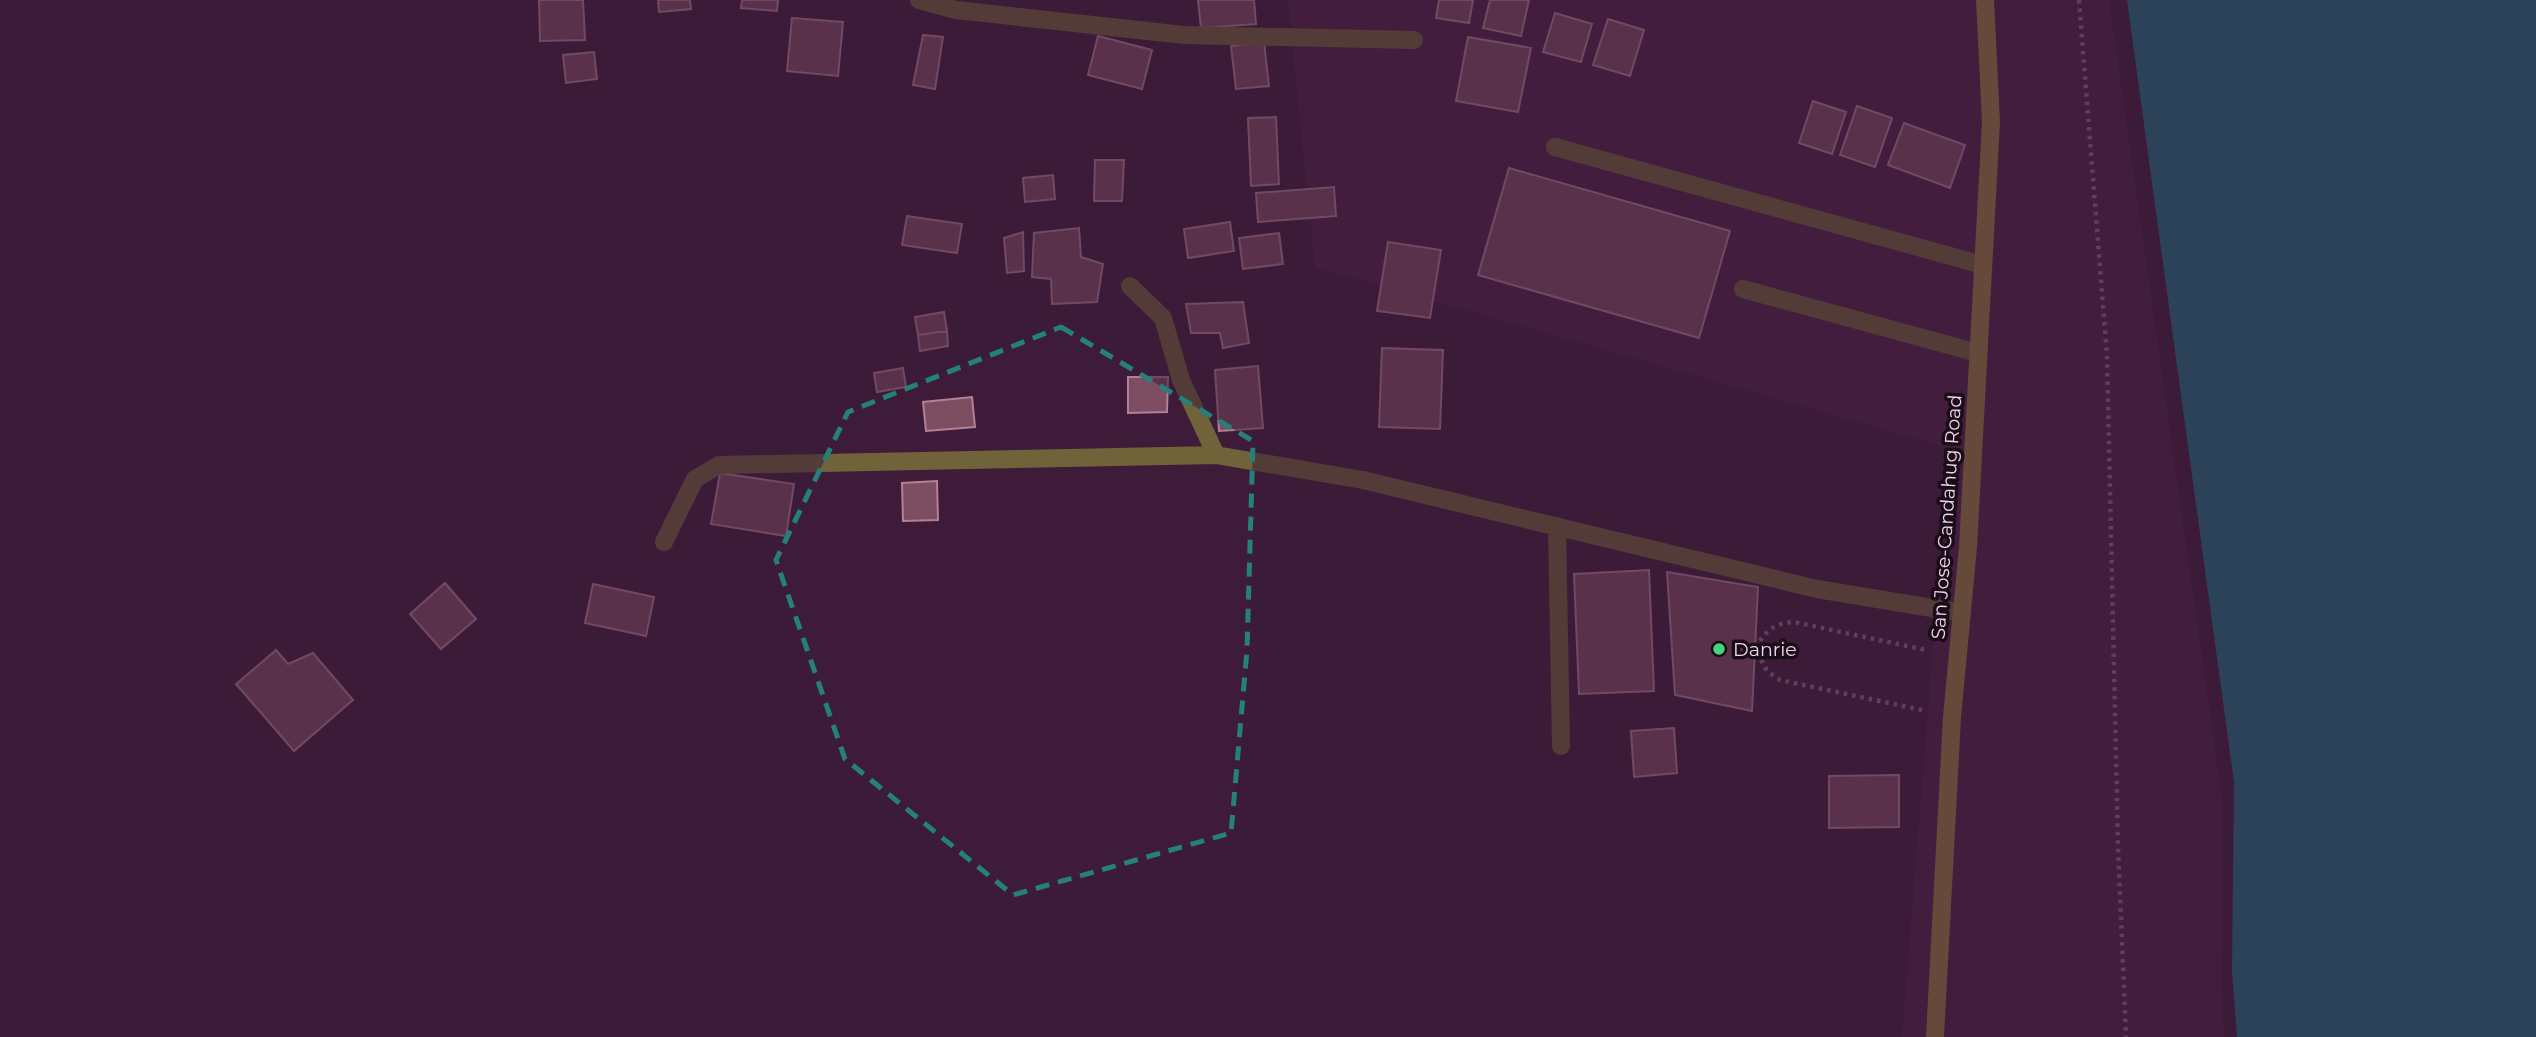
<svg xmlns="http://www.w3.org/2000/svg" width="2536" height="1037" viewBox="0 0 2536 1037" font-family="Montserrat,sans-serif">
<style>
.built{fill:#492144}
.water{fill:#1a7281}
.building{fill:#7d4d62;stroke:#b48096;stroke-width:2}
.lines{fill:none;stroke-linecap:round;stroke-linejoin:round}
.path{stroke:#896b85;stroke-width:4.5;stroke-dasharray:3.5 5;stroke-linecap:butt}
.lane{stroke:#706239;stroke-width:18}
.street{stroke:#706239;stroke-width:18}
.secondary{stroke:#97813d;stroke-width:18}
.marked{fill:none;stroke:#25807a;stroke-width:5;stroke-dasharray:14 9;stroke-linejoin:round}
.poi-dot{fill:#43d77b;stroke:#1b0c19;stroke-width:2.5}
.labels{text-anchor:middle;stroke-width:7;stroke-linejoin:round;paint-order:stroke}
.street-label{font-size:19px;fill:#ecd5e8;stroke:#1b0c19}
.poi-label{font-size:19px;fill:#ecd5e8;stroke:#1b0c19;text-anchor:start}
</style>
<rect width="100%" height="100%" fill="#3d1b39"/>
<!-- built -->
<path class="built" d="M 1288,0 L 2109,0 L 2223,807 L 2221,985 L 2224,1037 L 1902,1037 L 1949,448 L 1315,267 Z"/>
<!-- water -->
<path class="water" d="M 2127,0 L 2536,0 L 2536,1037 L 2237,1037 L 2232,971 L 2234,782 Z"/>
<!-- building -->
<path class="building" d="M 539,0 L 583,0 L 585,40 L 540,41 Z
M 658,0 L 690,0 L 691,9 L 659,12 Z
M 742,0 L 778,0 L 777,11 L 741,8 Z
M 1198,0 L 1254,0 L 1256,24 L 1201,28 Z
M 1439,0 L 1473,0 L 1469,23 L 1436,18 Z
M 1490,0 L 1529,0 L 1521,36 L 1483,28 Z
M 1555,13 L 1592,24 L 1581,62 L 1543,52 Z
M 792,18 L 843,22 L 838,76 L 787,71 Z
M 1608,19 L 1644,30 L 1630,76 L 1593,65 Z
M 923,35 L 943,37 L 935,89 L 913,85 Z
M 1098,36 L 1152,50 L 1142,89 L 1088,75 Z
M 1468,37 L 1531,48 L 1518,112 L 1456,101 Z
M 1264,42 L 1269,86 L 1236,89 L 1231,46 Z
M 594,52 L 597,79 L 566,83 L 563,55 Z
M 1813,101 L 1846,112 L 1832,154 L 1799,143 Z
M 1857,106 L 1892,118 L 1875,167 L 1840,155 Z
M 1276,117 L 1279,184 L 1251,186 L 1248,118 Z
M 1904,123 L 1965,145 L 1950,188 L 1888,165 Z
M 1095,160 L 1124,160 L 1122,201 L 1094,201 Z
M 1509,168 L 1730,231 L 1699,338 L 1478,275 Z
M 1053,175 L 1055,199 L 1025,202 L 1023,178 Z
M 1334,187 L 1336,216 L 1258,222 L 1256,193 Z
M 907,216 L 962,224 L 957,253 L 902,245 Z
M 1230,222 L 1234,251 L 1188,258 L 1184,229 Z
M 1079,228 L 1081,257 L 1103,264 L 1097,302 L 1052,304 L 1051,279 L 1032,277 L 1034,233 Z
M 1023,232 L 1024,271 L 1007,273 L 1004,238 Z
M 1279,233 L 1283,264 L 1243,269 L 1239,238 Z
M 1388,242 L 1441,250 L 1430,318 L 1377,311 Z
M 1243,302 L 1249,343 L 1223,348 L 1220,333 L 1191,333 L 1186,304 Z
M 944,312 L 947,331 L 918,335 L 915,317 Z
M 947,331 L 948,346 L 920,351 L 918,335 Z
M 1382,348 L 1443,350 L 1440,429 L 1379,427 Z
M 1258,366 L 1263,428 L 1219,431 L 1215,370 Z
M 903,368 L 906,387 L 877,392 L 874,373 Z
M 1128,377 L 1168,377 L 1167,412 L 1128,413 Z
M 972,397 L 975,427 L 926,431 L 923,402 Z
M 720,473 L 794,484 L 786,536 L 711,524 Z
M 937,481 L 938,520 L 903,521 L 902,483 Z
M 1649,570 L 1654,691 L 1579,694 L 1574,574 Z
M 1667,572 L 1758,587 L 1752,711 L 1675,695 Z
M 445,583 L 476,619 L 441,649 L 410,614 Z
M 593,584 L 654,597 L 646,636 L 585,623 Z
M 276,650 L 288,664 L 313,653 L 353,700 L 294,751 L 236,684 Z
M 1674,728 L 1677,773 L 1634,777 L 1631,731 Z
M 1899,775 L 1899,827 L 1829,828 L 1829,776 Z"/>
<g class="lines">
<!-- path -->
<path class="path" d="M 2079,0 L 2107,356 L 2118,846 L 2126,1037
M 1922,710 L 1780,680 L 1767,671 L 1755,648 C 1766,631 1774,623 1794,622 L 1926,650"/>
<!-- lane -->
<path class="lane" d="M 1555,147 L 1983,265
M 1743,289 L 1978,353
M 1557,526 L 1561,746"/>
<!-- street -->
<path class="street" d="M 919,0 L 956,10 L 1184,35 L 1414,40
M 1130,286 L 1163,318 L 1181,380 L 1216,455
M 664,542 L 695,479 L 719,465 L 1216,455 L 1363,480 L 1817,589 L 1962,613"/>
<!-- secondary -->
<path class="secondary" d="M 1935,1037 L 1952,717 L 1968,547 L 1991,122 L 1985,0"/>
</g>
<!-- marked area -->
<path d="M0 0H2536V1037H0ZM 1061,327 L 1253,441 L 1247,650 L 1231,833 L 1013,895 L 845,759 L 776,560 L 848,412 Z" fill="#3d1b39" fill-opacity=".55" fill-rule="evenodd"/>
<path class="marked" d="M 1061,327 L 1253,441 L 1247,650 L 1231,833 L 1013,895 L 845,759 L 776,560 L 848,412 Z"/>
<!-- markers -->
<circle class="poi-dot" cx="1719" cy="649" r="7"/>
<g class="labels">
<!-- street labels -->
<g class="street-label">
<text transform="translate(1946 517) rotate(-86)" y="7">San Jose-Candahug Road</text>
</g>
<!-- poi labels -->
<g class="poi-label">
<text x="1733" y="656">Danrie</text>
</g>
</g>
</svg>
